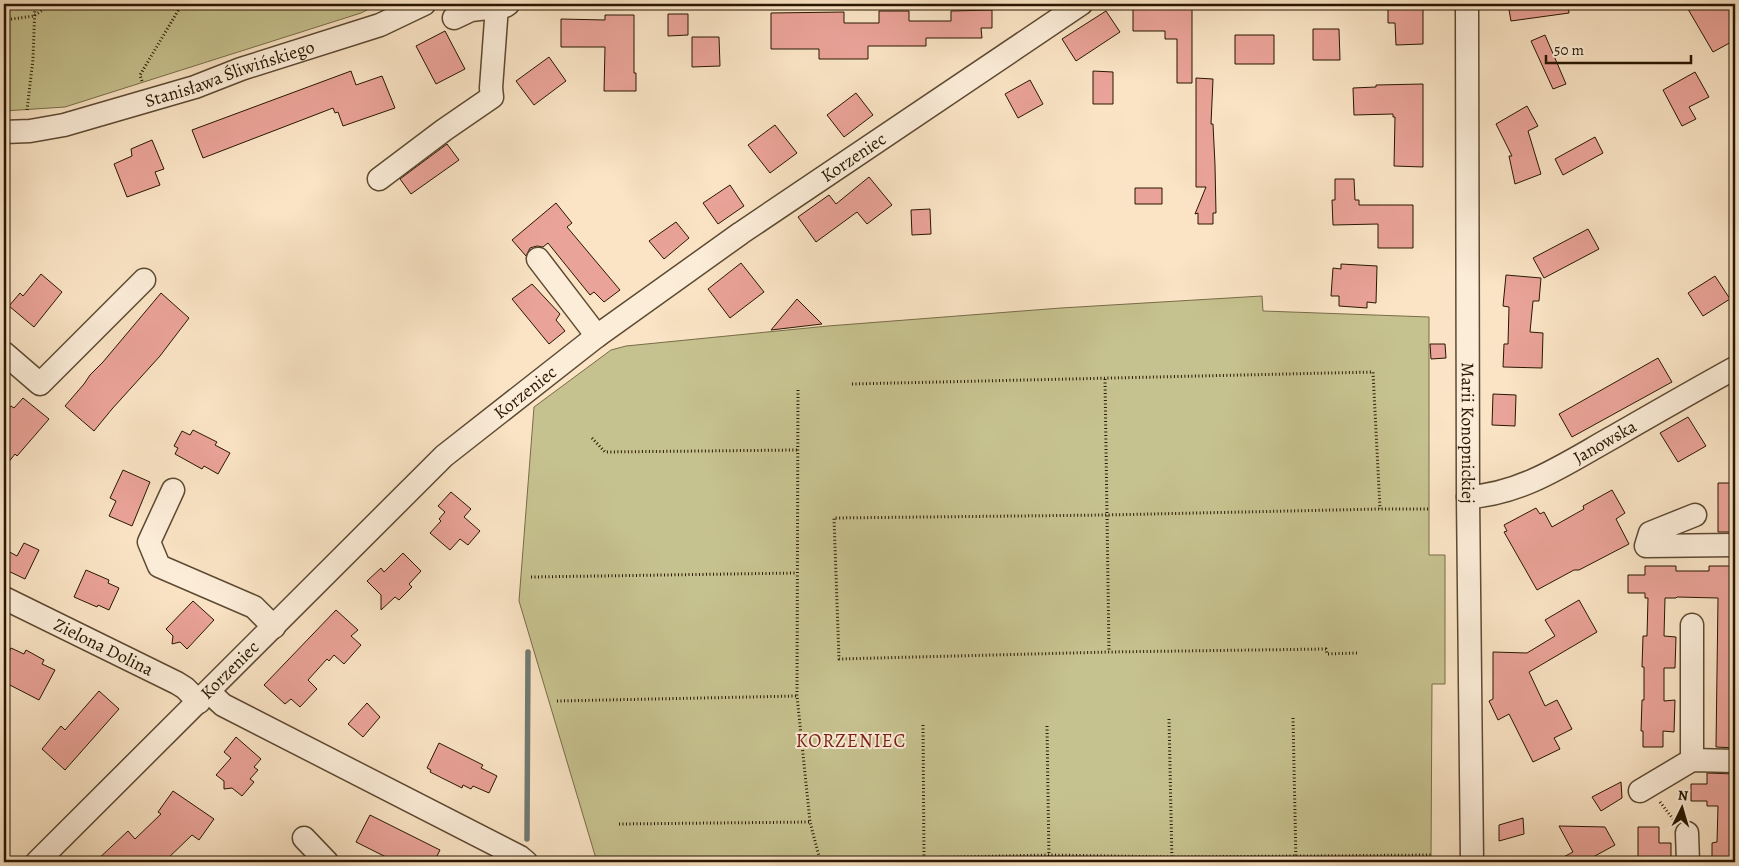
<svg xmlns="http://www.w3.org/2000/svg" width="1739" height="866" viewBox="0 0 1739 866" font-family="Alegreya,serif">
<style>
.green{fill:#c6c28f;stroke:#786c48}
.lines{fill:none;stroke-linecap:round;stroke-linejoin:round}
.stream{stroke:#717a72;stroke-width:5.5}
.building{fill:#eaa398;stroke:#291701}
.minor-casing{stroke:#5d4a32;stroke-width:25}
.path{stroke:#291701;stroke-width:3;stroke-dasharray:1 2.5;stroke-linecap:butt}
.minor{stroke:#fcedd9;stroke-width:22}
.labels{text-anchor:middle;stroke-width:4;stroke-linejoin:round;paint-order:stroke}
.street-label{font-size:18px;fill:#291701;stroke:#fcedd9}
.neighbourhood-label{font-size:19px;letter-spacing:1px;fill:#7a1f14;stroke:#fcedd9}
</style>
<rect width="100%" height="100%" fill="#fae4c5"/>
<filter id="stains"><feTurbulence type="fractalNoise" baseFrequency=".004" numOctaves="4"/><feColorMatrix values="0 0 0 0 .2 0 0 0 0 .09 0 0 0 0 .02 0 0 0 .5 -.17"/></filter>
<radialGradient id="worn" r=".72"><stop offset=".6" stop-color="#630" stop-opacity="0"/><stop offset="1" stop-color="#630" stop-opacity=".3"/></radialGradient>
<!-- green -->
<path class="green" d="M 4,4 L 379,4 L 361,13 L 65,107 L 4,111 Z
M 1262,296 L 1263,311 L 1429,317 L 1429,555 L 1445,555 L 1445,684 L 1432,684 L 1431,862 L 597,862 L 519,601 L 534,407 L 611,350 L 626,346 L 828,326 L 1061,308 Z"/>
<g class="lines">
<!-- stream -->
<path class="stream" d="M 527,839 L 528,652"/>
</g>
<!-- building -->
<path class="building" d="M 1508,4 L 1568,4 L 1569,13 L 1511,21 Z
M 1685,4 L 1731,4 L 1735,12 L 1735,40 L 1713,52 Z
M 1423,6 L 1423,44 L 1396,45 L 1395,23 L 1388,23 L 1388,7 Z
M 1133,9 L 1192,9 L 1192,83 L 1177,83 L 1177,39 L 1165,39 L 1165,31 L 1133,31 Z
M 992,10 L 992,28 L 981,28 L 982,38 L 926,38 L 926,46 L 868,46 L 868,59 L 819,59 L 819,49 L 771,49 L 771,13 L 844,12 L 844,23 L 879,23 L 879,11 L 909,11 L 909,21 L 951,21 L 951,11 Z
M 1106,11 L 1120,32 L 1076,61 L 1062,39 Z
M 668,14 L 688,14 L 688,35 L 668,36 Z
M 605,15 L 634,15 L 634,73 L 636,73 L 636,91 L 604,91 L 605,47 L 561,47 L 561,19 L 605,20 Z
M 1313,29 L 1339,29 L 1340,60 L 1313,60 Z
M 445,31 L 465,69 L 436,84 L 416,46 Z
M 1235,35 L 1274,35 L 1274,64 L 1235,64 Z
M 1545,35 L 1566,84 L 1553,89 L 1531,41 Z
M 692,37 L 719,37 L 720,66 L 692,67 Z
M 549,57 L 566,81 L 534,105 L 516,81 Z
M 351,71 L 356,85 L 382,76 L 395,108 L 343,126 L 338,112 L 335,113 L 333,108 L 203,158 L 192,130 Z
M 1093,71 L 1113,72 L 1113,104 L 1093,104 Z
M 1695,72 L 1709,97 L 1689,107 L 1696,119 L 1682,126 L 1663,90 Z
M 1196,78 L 1213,79 L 1211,124 L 1213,124 L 1215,165 L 1216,213 L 1213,213 L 1213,224 L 1198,224 L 1198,213 L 1195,214 L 1206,187 L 1196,187 Z
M 1030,80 L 1043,104 L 1018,118 L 1005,94 Z
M 1423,84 L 1423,167 L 1394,166 L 1395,117 L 1393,117 L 1393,114 L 1354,115 L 1353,88 L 1376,87 L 1376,85 Z
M 856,93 L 873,115 L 844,137 L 827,115 Z
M 1527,106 L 1538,126 L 1528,131 L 1541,174 L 1515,184 L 1509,156 L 1512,156 L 1496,124 Z
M 775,125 L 797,153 L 770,173 L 748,145 Z
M 1595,137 L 1603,153 L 1563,175 L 1555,159 Z
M 152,140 L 164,169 L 155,172 L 160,185 L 127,197 L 114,164 L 132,156 L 131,149 Z
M 447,144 L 459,160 L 411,194 L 400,179 Z
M 869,177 L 892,205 L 867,224 L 857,212 L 816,242 L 798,217 L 829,195 L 836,204 Z
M 1335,179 L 1354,179 L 1355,200 L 1359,200 L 1359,205 L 1413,205 L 1413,248 L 1378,248 L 1378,224 L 1333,225 L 1332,200 L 1335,200 Z
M 730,185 L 744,206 L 718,224 L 703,203 Z
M 1135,188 L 1162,188 L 1162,204 L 1135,204 Z
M 556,203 L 572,223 L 567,227 L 620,290 L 604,302 L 594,292 L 590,295 L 548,243 L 543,247 L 537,246 L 530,248 L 526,256 L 512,240 Z
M 930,209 L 931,234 L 912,235 L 911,210 Z
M 676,222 L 689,238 L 664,259 L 649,241 Z
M 1588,229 L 1599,249 L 1544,278 L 1533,258 Z
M 741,263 L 764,292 L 730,318 L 708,289 Z
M 1341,264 L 1377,266 L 1376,303 L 1367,302 L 1367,308 L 1339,306 L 1339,296 L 1331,296 L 1333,268 L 1341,269 Z
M 41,274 L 62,292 L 34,327 L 9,306 L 20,293 L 23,296 Z
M 1506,275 L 1541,278 L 1539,301 L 1533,301 L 1530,332 L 1543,333 L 1542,368 L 1503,367 L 1504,344 L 1508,344 L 1509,307 L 1503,306 Z
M 1715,276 L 1730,299 L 1703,316 L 1688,293 Z
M 532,284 L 560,314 L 556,320 L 565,331 L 549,344 L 512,299 Z
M 161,293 L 189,318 L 160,356 L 112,409 L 94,431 L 65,406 L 84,384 L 90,375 L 103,362 Z
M 797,299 L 822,324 L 771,330 Z
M 1430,344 L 1445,344 L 1446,358 L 1431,359 Z
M 1658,358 L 1672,382 L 1572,437 L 1559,414 Z
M 1493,394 L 1516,395 L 1515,426 L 1492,425 Z
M 23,398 L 49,419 L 17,456 L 15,454 L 4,468 L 4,414 L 11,406 L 14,408 Z
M 1688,417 L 1706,446 L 1678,462 L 1660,433 Z
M 193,430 L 217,442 L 215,445 L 230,453 L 218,474 L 204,466 L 202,469 L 175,454 L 178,448 L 174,446 L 182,431 L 190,435 Z
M 123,470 L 150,482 L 132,526 L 109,516 L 116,501 L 110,498 Z
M 1718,483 L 1735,483 L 1735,532 L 1718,532 Z
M 1612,490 L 1625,513 L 1616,519 L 1629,544 L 1579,570 L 1574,570 L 1537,590 L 1504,532 L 1507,531 L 1504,525 L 1536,508 L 1540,514 L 1544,512 L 1552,527 L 1584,509 L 1583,506 Z
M 451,492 L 471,509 L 464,517 L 480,531 L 468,545 L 460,539 L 450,550 L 430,533 L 441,521 L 439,519 L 445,512 L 438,506 Z
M 24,543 L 39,550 L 25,579 L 4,569 L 4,549 L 17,556 Z
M 403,553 L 421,571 L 409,584 L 412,587 L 399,600 L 395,597 L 381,610 L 381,595 L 367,581 L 381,568 L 384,572 Z
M 1645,566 L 1676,566 L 1676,571 L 1709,571 L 1709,566 L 1735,566 L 1735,748 L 1716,747 L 1718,598 L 1677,597 L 1676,598 L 1665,598 L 1664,636 L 1676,637 L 1675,668 L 1664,668 L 1664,701 L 1675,700 L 1674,732 L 1663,731 L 1663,747 L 1643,747 L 1643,731 L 1641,731 L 1642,700 L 1644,700 L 1644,667 L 1642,667 L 1643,636 L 1647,636 L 1648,598 L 1645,598 L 1645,593 L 1628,593 L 1628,575 L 1645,575 Z
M 86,570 L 109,580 L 108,583 L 119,588 L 109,610 L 98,605 L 97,607 L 74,597 Z
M 1579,600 L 1597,632 L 1529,672 L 1545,706 L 1557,700 L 1572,729 L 1554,738 L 1560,749 L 1533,762 L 1509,714 L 1498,720 L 1489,701 L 1493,699 L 1493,652 L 1527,653 L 1555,636 L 1545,620 Z
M 193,601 L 214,620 L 187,649 L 180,642 L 172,644 L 173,636 L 166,629 Z
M 336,610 L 358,630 L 351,636 L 361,645 L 344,664 L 334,655 L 329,661 L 327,659 L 308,680 L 317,689 L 300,707 L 291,699 L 285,704 L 264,685 Z
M 11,648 L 24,654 L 26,650 L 44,660 L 42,664 L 55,670 L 39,700 L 4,682 L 4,663 Z
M 99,691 L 119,709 L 65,770 L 42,749 L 61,726 L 65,730 Z
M 367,703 L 380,717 L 363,737 L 348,724 Z
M 236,737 L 261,759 L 254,767 L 258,770 L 250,779 L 254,782 L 242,796 L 232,788 L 224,789 L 224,781 L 216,775 L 231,758 L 224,752 Z
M 439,743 L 483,765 L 481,768 L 497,776 L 489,793 L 473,786 L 471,789 L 463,785 L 462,788 L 430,772 L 431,770 L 427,768 Z
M 1707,773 L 1735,774 L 1735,862 L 1712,862 L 1712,843 L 1717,842 L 1718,806 L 1707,806 L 1707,801 L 1691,801 L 1691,784 L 1707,784 Z
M 1621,782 L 1622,798 L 1601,811 L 1592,797 Z
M 173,791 L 214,819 L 199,840 L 192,835 L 164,862 L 95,862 L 128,831 L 135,839 L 161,814 L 158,812 Z
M 370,815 L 440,850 L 434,862 L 396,862 L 356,842 Z
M 1523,818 L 1524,834 L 1499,841 L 1499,825 Z
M 1559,826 L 1605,827 L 1615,845 L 1584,862 L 1554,862 L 1573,852 Z
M 1638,827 L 1659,827 L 1659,843 L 1671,843 L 1671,862 L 1638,862 Z"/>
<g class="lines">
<defs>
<g id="minor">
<path id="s1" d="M 1467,4 L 1468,497 L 1472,862"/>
<path d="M 454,18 L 471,10 L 505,6 L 508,4"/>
<path id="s2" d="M 4,132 L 30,131 L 64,125 L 195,87 L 241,69 L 380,25 L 424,4"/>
<path d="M 379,179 L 444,130 L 492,97 L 491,88 L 497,6"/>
<path d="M 538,259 L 597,336"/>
<path d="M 4,353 L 40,384 L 144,280"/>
<path d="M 173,490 L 149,542 L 159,566 L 254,607 L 274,627"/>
<path id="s3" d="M 1468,497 C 1523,494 1568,462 1615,436 C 1655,413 1695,390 1735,368"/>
<path d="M 1695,515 L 1650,533 L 1646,546 L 1735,545"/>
<path id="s4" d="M 4,598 L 177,683 L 185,688 L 199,702"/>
<path d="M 209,692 L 223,705 L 520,857 L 526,862"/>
<path d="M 1692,760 L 1692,625"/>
<path d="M 1640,791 L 1692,760 L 1735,761"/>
<path d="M 1687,833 L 1688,862"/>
<path d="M 304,838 L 327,862"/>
<path id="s5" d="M 37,862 L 444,456 L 597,336 L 741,233 L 1081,4"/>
</g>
</defs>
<!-- minor casing -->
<use href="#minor" class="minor-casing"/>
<!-- path -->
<path class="path" d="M 4,20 L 34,16 L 51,4
M 142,81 L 140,75 L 182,4
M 27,110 L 33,59 L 35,4
M 1105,379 L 1109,652
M 852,384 L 1373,372 L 1380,509
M 798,390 L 797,696 L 810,822 L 820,860 L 1048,855 L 1172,857 L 1431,855
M 592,438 L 605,452 L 797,450
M 531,577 L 796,573
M 1357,653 L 1327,654 L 1326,649 L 1109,652 L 839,659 L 834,518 L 1106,515 L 1380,509 L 1429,509
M 557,701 L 797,696
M 1293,718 L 1296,862
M 1169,719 L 1172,862
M 923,725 L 924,858
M 1047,726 L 1049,862
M 1660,802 L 1673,819
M 619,824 L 810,822"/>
<!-- minor -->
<use href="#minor" class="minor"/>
</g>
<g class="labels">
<!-- street labels -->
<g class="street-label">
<text dy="6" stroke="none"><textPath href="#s2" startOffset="234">Stanisława Śliwińskiego</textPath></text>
<text dy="6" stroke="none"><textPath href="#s5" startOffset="1082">Korzeniec</textPath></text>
<text dy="6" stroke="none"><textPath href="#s5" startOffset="678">Korzeniec</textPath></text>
<text dy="6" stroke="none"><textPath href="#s1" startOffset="429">Marii Konopnickiej</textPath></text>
<text dy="6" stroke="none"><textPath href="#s3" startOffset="149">Janowska</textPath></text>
<text dy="6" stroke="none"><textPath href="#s4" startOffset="111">Zielona Dolina</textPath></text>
<text dy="6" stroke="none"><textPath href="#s5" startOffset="272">Korzeniec</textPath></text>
</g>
<!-- neighbourhood labels -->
<g class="neighbourhood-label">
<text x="851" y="747">KORZENIEC</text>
</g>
</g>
<!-- margin -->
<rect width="1739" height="866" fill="none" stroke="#fae4c5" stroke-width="20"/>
<rect x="5" y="5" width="1729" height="856" fill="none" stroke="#291701" stroke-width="2.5"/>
<rect x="10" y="10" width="1719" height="846" fill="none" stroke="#291701"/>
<!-- north arrow -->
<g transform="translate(1682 808) rotate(5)" stroke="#fcedd9" stroke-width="4" paint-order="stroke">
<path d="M0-4L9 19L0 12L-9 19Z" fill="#291701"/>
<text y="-8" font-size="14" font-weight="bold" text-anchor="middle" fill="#291701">N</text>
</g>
<!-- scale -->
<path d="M1546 55v8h145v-8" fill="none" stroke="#291701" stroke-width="2.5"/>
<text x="1554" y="55" font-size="15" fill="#291701" stroke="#fcedd9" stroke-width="4" paint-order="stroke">50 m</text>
<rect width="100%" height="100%" filter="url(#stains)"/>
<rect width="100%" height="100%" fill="url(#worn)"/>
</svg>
